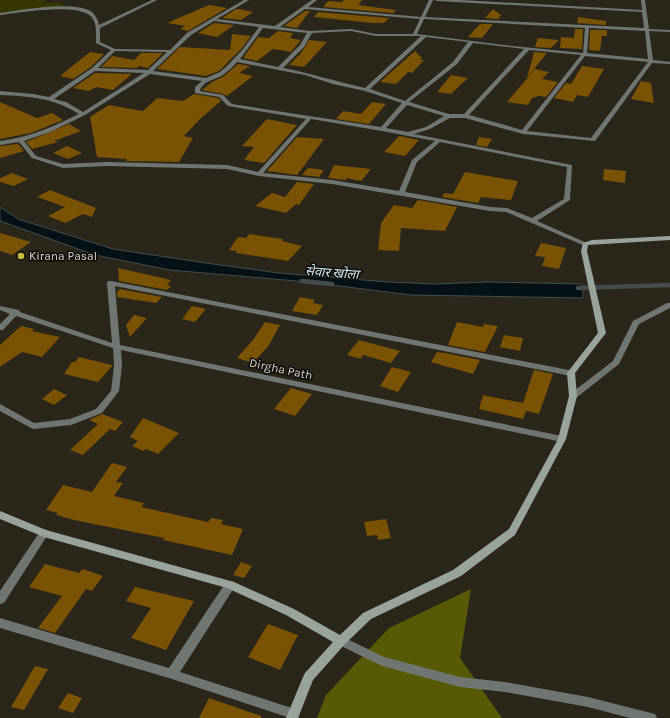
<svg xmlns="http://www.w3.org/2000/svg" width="670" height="718" viewBox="0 0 670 718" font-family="Karla,'Noto Sans Devanagari',sans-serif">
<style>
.green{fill:#373800}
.forest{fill:#585904}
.water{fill:#041217;stroke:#444d4e}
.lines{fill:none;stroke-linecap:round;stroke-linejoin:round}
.stream{stroke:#444d4e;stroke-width:4.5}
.building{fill:#795204}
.street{fill:#6f7671;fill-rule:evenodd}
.secondary{fill:#98a39c;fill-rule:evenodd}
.poi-dot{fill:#c7bb3c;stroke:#110f0a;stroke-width:1.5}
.labels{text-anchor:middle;stroke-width:3.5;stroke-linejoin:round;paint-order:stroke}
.poi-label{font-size:12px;fill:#d9d6ce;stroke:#110f0a;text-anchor:start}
.street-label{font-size:12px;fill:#d9d6ce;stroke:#110f0a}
.water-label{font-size:13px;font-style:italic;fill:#cde6f0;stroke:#110f0a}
</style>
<rect width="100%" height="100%" fill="#2a261a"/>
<!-- green -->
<path class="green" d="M 0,0 L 47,0 L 42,3 L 60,3 L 65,6 L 0,12 Z"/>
<!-- forest -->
<path class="forest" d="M 471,589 L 460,658 L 502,718 L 317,718 L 326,695 L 389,628 Z"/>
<!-- water -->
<path class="water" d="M 0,207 L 18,219 L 113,249 L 213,264 L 279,273 L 388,282 L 434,284 L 488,282 L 582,284 L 583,298 L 411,295 L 308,282 L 170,270 L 95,255 L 0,221 Z"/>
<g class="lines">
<!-- stream -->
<path class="stream" d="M 302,281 L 332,284
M 578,288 L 670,285"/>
</g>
<!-- building -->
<path class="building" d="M 344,0 L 362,0 L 358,5 L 396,10 L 393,13 L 323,7 L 328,1 L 342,2 Z
M 209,5 L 227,8 L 188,31 L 180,29 L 185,26 L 167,23 Z
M 236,9 L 238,9 L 253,12 L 241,20 L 222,18 Z
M 493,9 L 501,15 L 498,19 L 485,18 Z
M 305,11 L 310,11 L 297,28 L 284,26 Z
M 318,12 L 389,18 L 384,23 L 373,23 L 314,17 Z
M 578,17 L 606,21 L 606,25 L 577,23 Z
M 214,23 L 234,25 L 217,37 L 198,33 Z
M 480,24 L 493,24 L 482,38 L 468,37 Z
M 575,29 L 583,29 L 582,49 L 560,48 L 561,37 L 574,38 Z
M 590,30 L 607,30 L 607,36 L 602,36 L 600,51 L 589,50 Z
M 278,31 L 293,33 L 290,38 L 301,40 L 291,52 L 273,49 L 257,61 L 243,58 L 258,37 L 269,38 Z
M 232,34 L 251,36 L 242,48 L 219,71 L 206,76 L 157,69 L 180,47 L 230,50 Z
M 538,38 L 559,40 L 551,48 L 535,47 Z
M 309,40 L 327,42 L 304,67 L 289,65 L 301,53 Z
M 415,51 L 422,58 L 420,60 L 424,60 L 412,73 L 408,72 L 396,84 L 380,82 Z
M 90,52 L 104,54 L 91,67 L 73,79 L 60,76 Z
M 534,52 L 547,53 L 527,78 Z
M 141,53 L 163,53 L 148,68 L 139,66 L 137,68 L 101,67 L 112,56 L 134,60 Z
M 238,64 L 250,66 L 239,73 L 253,76 L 227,96 L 223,94 L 202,90 L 212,82 L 224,76 Z
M 582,66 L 604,69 L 588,97 L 577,95 L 573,102 L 554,98 L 566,83 L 571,84 Z
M 535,69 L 549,72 L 542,79 L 558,82 L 546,97 L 539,96 L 532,98 L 528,105 L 507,102 Z
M 95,73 L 132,74 L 113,90 L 96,87 L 89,91 L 73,88 Z
M 451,75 L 468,78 L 451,94 L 437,92 Z
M 641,81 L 651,83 L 654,103 L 631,99 Z
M 194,94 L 218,98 L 221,101 L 201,118 L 184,136 L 193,138 L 179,162 L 125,161 L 127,159 L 97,157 L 90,117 L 109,105 L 143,111 L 157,98 L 183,101 Z
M 0,102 L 37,118 L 52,113 L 63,120 L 31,133 L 0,139 Z
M 372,102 L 386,104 L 369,124 L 336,119 L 343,111 L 361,114 Z
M 267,119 L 297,125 L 264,163 L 244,160 L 254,147 L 242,146 Z
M 69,124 L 81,131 L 54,141 L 58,142 L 32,149 L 26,142 Z
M 399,136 L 419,140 L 405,156 L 384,152 Z
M 297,137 L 324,139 L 297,175 L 267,171 Z
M 479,137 L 492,139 L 487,147 L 476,145 Z
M 18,144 L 24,151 L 0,158 L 0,146 Z
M 67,146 L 82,153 L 68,159 L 53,153 Z
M 334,165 L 371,169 L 361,181 L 347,178 L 346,180 L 328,178 Z
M 308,168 L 324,170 L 319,177 L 302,175 Z
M 604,169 L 626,171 L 625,183 L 603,180 Z
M 465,172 L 518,181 L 511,200 L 481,197 L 478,203 L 442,197 L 444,193 L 453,194 Z
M 12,173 L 28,179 L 14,186 L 0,182 L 0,178 Z
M 297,182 L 314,184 L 299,205 L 296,204 L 286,213 L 255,206 L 272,193 L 285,197 Z
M 50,190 L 96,208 L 92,217 L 83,214 L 65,223 L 48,216 L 65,207 L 37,197 Z
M 418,200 L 457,207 L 445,231 L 401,228 L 399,251 L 378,250 L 381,223 L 394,205 L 412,208 Z
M 0,233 L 31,242 L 12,255 L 0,251 Z
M 249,234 L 283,239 L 282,241 L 302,246 L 288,261 L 236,253 L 237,251 L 229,250 L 238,237 L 246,238 Z
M 541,243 L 566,248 L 559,269 L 542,266 L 545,257 L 535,256 Z
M 118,268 L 171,280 L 167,285 L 171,286 L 167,290 L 119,281 Z
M 120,289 L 162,297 L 156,303 L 117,297 L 117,292 Z
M 300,297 L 315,300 L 313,303 L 323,305 L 317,315 L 292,311 Z
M 192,306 L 206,309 L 195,322 L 182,319 Z
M 134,315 L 147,318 L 130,337 L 126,325 Z
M 265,322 L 280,325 L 269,345 L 253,363 L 237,358 L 253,340 Z
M 457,322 L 483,327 L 484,324 L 498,326 L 485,352 L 448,345 Z
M 21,326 L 34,329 L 32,331 L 60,337 L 42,357 L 22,352 L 0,367 L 0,345 Z
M 504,335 L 523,338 L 520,351 L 500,347 Z
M 359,340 L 400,351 L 391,363 L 363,355 L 361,359 L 347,355 Z
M 437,352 L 445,353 L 480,360 L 473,374 L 431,362 Z
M 79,357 L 112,365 L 112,366 L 98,382 L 64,374 L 72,362 L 75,362 Z
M 392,367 L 411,372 L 398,392 L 380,386 Z
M 534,370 L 553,374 L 539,414 L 526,411 L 523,419 L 479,409 L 483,395 L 523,403 Z
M 291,388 L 312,394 L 295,416 L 274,409 Z
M 54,389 L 67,395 L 54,405 L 42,399 Z
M 102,414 L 123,422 L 115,431 L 110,429 L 83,455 L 70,450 L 98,424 L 89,420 Z
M 143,418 L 179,433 L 158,454 L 146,449 L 143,451 L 132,446 L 138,441 L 130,437 Z
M 112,463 L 127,467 L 116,482 L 123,483 L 114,496 L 144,503 L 141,507 L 208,522 L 211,518 L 223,520 L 221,524 L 243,529 L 232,555 L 163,540 L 164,538 L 74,520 L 56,515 L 58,513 L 46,510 L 63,485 L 92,492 Z
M 386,519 L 391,538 L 378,540 L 377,535 L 367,536 L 364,522 Z
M 241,562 L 252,566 L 244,578 L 233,575 Z
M 45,564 L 79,573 L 83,569 L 103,576 L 92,591 L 86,589 L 55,633 L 38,628 L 62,596 L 29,587 Z
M 135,587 L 194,601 L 166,650 L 131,638 L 151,608 L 126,601 Z
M 268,624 L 298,635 L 280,670 L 248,657 Z
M 35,666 L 48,669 L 24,710 L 11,707 Z
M 68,693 L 82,698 L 73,713 L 58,708 Z
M 209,698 L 261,716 L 261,718 L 199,718 Z"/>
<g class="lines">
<!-- street -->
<path class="street" d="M 152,0 L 157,0 L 100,28 L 100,42 L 115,49 L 170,50 L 187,33 L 244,0 L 249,0 L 217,19 L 275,26 L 312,0 L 317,0 L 308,7 L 421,17 L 429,0 L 433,0 L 425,17 L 644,28 L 642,12 L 437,1 L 435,0 L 461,0 L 642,10 L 641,0 L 645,0 L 649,29 L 670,30 L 670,32 L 649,31 L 653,60 L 670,62 L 670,64 L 652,63 L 595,141 L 523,134 L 465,118 L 450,118 L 430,129 L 414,134 L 572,165 L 570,200 L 537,221 L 587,243 L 588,244 L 585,246 L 506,212 L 490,211 L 332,184 L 259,176 L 227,169 L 107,166 L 63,168 L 32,158 L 19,142 L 0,145 L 0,141 C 30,137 52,127 79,114 C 55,98 28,96 0,95 L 0,91 L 33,94 L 49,97 L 92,68 L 111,50 L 96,43 C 96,36 97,25 93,19 C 83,1 18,13 0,15 L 0,13 C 21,10 74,0 92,12 C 96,16 98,20 99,25 ZM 305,9 L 420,19 L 413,34 L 376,34 L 351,29 L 310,31 L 280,27 ZM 424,19 L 585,28 L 583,53 L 504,45 L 417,34 ZM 214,21 L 259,27 L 243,49 L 228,65 L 220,72 L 206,78 L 153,71 L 191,35 ZM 263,28 L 307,33 L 300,45 L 278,67 L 240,59 ZM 589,28 L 645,31 L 648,59 L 587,53 ZM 351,31 L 376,36 L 421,36 L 365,88 C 337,82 311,73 283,68 L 304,47 L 312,33 ZM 426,37 L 468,42 L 453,62 L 405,101 L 370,89 ZM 473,43 L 524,49 L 464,114 L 449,114 L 409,102 L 457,64 ZM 529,50 L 581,55 L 522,130 L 469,115 ZM 115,51 L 167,52 L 148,70 L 98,68 ZM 585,56 L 648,62 L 591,138 L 527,131 ZM 237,62 L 305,75 L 333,84 L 365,91 L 402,103 L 381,127 L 232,104 L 223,95 L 200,91 C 202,81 215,80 223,75 C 228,71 233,67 237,62 ZM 95,71 L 144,73 L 83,112 L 66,102 L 54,99 ZM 150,74 L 202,81 L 195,87 L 195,93 L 219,97 L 228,106 L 306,119 L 258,172 L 227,165 L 107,162 L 63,164 L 36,156 L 24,141 L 50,132 L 85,115 ZM 407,105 L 444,116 L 426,127 L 408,132 L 386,128 ZM 311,119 L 382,131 L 435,141 L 412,160 L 399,191 L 332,180 L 263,173 ZM 440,142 L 567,167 L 564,199 L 532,218 L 507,208 L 490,207 L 405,192 L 417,162 Z
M 108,281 L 111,281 L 574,371 L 575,373 L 571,376 L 115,286 L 120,345 L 562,436 L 565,437 L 566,439 L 565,441 L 562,442 L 121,350 L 122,366 L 119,391 L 102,413 L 71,425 L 33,429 L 0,411 L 0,404 L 34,423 L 70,419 L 96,409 L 111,391 L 114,366 L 113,348 L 16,316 L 3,330 L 0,330 L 0,324 L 10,314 L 0,310 L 0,306 L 19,310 L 20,312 L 112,343 L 107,283 Z
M 667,303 L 670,303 L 670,308 L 639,324 L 619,364 L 576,398 L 570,398 L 569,396 L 570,394 L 613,361 L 633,321 Z
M 44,529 L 47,530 L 49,533 L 47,536 L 4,603 L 0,604 L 0,591 L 41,530 Z
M 230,581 L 234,582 L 235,585 L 234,588 L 180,672 L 298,710 L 300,714 L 298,718 L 290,718 L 172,679 L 0,628 L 0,618 L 169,668 L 226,582 Z
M 341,636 L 384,657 L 460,677 L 505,682 L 588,697 L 651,713 L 655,714 L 657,718 L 630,718 L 588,707 L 505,692 L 460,687 L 382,666 L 337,644 L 335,641 L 337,638 Z"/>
<!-- secondary -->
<path class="secondary" d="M 670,236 L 670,240 L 588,245 L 587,251 L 606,333 L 575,373 L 577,396 L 566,439 L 515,535 L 461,576 L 371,619 L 345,644 L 313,680 L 298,718 L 286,718 L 303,677 L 305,673 L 333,642 L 286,615 L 227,588 L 44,537 L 0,519 L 0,511 L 46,530 L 234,582 L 294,609 L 340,635 L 363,613 L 453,570 L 509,529 L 558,439 L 569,396 L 567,373 L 598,333 L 581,251 L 583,243 L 592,240 Z"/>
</g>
<!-- markers -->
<circle class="poi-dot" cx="21" cy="256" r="4"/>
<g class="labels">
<!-- poi labels -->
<g class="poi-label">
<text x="29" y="260">Kirana Pasal</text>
</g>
<!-- street labels -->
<g class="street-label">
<text transform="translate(281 369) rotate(12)" y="4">Dirgha Path</text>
</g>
<!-- water labels -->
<g class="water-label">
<text transform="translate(332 272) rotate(4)" y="5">सेवार खोला</text>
</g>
</g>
</svg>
